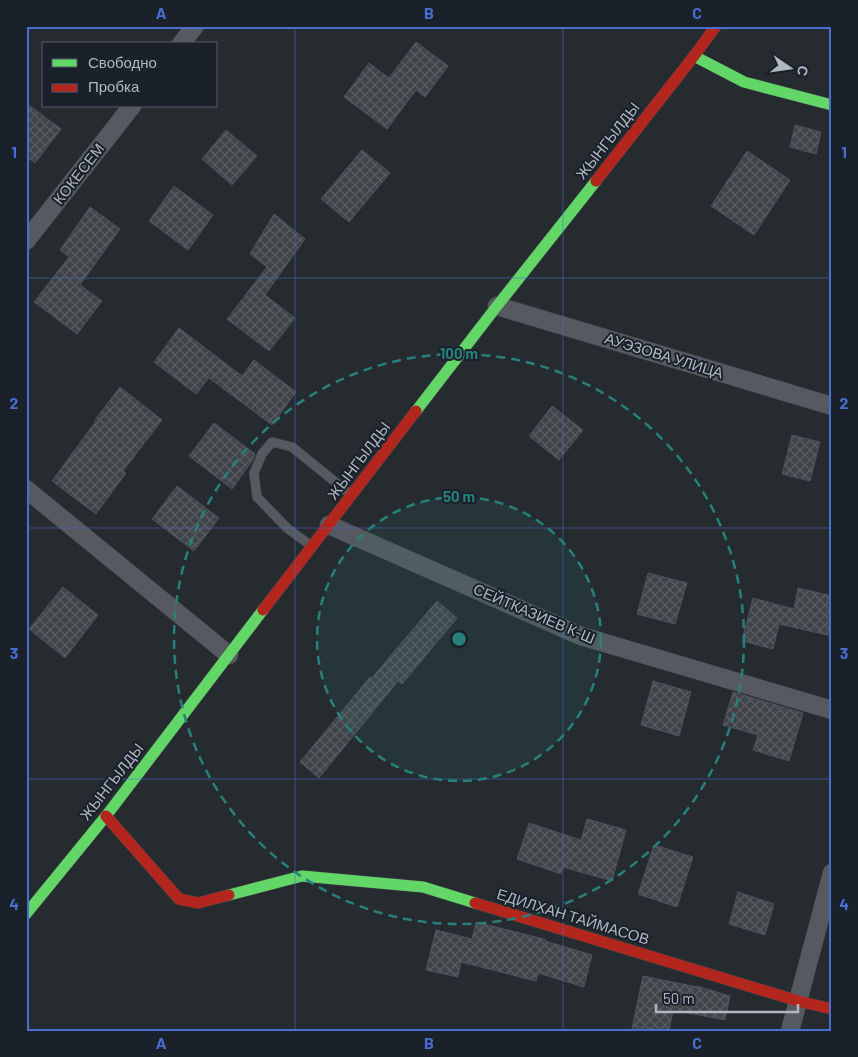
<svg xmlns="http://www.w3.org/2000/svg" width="858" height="1057" viewBox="0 0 858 1057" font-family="Barlow,sans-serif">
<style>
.building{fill:url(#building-cross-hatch);stroke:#4e5259}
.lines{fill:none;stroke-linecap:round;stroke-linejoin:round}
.lane-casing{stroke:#44474b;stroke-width:10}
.street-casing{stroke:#44474b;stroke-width:19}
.fast-casing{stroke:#44474b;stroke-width:12}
.jam-casing{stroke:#44474b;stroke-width:12}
.lane{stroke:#56595f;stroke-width:9}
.street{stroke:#56595f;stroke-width:18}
.fast{stroke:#63d668;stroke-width:11}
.jam{stroke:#b3261e;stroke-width:11}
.grid{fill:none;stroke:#496ed2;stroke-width:1;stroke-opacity:0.55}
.ring{fill:none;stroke:#27807b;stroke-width:2.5;stroke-dasharray:9 6}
.labels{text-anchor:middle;stroke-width:4;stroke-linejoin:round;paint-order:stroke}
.street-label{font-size:15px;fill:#afb7c3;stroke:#1a212b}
.centre{fill:#27807b;stroke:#1a212b;stroke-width:2.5}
.ring-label{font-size:15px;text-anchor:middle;font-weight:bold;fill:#27807b;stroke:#1a212b;stroke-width:4;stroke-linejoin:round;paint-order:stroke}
.neatline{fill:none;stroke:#496ed2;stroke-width:2}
.grid-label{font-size:16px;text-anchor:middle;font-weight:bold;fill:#496ed2}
</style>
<defs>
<pattern id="building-cross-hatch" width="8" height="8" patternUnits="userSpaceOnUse" patternTransform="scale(1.25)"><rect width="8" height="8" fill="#404449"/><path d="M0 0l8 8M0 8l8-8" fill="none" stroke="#595d62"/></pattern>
</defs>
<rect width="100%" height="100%" fill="#262b30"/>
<!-- building -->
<path class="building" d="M 416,42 L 448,66 L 425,97 L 416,90 L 387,129 L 344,97 L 369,63 L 389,78 Z
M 26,103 L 61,129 L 35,163 L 26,156 Z
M 795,125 L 821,132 L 816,154 L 790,147 Z
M 226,130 L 257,156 L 232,185 L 202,159 Z
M 362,150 L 390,173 L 349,222 L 321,199 Z
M 747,151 L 790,180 L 754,235 L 711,206 Z
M 174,186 L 213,215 L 188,250 L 149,221 Z
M 90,207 L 120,229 L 80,285 L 102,301 L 77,334 L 34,302 L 69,257 L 60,250 Z
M 274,214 L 305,239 L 265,295 L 295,318 L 269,351 L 227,319 L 267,267 L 250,254 Z
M 179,328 L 242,376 L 254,360 L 296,392 L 272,425 L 209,378 L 196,394 L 154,362 Z
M 120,387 L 162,420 L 123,471 L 126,473 L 96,514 L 52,481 L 96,421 L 95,420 Z
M 552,406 L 583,430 L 559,460 L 529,436 Z
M 214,423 L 255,454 L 252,461 L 232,489 L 189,456 Z
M 792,435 L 820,442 L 810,481 L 782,474 Z
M 177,486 L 219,518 L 194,551 L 152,519 Z
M 648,573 L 687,583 L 675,624 L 637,614 Z
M 63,587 L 98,615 L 65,658 L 29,629 Z
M 798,588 L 832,596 L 832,636 L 779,624 L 773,649 L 742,641 L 753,598 L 794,609 Z
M 437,601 L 457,618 L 402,684 L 398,681 L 319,778 L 300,762 L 370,677 L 371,679 Z
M 653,681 L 691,692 L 679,736 L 641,725 Z
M 733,692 L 803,713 L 789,761 L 753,750 L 758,735 L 723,725 Z
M 587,819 L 626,830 L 612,881 L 563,867 L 561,874 L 517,859 L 529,823 L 581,840 Z
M 654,845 L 693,857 L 677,907 L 638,894 Z
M 738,892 L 774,904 L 765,935 L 729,924 Z
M 476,922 L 544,939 L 546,940 L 545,941 L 592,955 L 584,987 L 538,973 L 536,981 L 461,962 L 458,977 L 426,970 L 436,930 L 472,939 Z
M 643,976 L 697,987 L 697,986 L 730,996 L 725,1020 L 673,1010 L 669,1031 L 641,1031 L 632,1029 Z"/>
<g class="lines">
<defs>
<path id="lane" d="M 310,545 L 287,528 L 257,497 L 254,473 L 262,454 L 272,442 L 292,447 L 350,494"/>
<path id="street" d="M 181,44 L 195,26
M 26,241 L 132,106
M 497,306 L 832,406
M 26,489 L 229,655
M 329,525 L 581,636 L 832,710
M 790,1031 L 832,873"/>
<path id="fast" d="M 694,56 L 744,82 L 832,105
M 416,411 L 497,306 L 596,181
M 229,895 L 302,876 L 423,887 L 475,903
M 26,914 L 106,816 L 263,610"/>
<path id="jam" d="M 596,181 L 694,56 L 716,26
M 263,610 L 416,411
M 106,816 L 179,899 L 198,903 L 229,895
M 475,903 L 798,1001 L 832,1009"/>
</defs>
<!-- lane casing -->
<use href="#lane" class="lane-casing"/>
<!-- street casing -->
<use href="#street" class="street-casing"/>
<!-- fast casing -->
<use href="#fast" class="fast-casing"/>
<!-- jam casing -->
<use href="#jam" class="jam-casing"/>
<!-- lane -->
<use href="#lane" class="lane"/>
<!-- street -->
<use href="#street" class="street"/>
<!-- fast -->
<use href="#fast" class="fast"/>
<!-- jam -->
<use href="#jam" class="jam"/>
</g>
<!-- grid -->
<path class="grid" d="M 295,26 L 295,1031M 563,26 L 563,1031M 26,278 L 832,278M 26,528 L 832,528M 26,779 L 832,779"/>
<!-- distance rings -->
<circle cx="459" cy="639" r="142" fill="#27807b" fill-opacity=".12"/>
<g class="ring">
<circle cx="459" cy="639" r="142"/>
<circle cx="459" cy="639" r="285"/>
</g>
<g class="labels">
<!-- street labels -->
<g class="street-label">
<text transform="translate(608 141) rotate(-52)" y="5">ЖЫНГЫЛДЫ</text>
<text transform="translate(79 174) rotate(-52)" y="5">КОКЕСЕМ</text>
<text transform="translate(664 356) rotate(17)" y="5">АУЭЗОВА УЛИЦА</text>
<text transform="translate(359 461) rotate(-53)" y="5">ЖЫНГЫЛДЫ</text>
<text transform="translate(534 614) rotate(23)" y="5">СЕЙТКАЗИЕВ К-Ш</text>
<text transform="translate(112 782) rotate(-52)" y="5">ЖЫНГЫЛДЫ</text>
<text transform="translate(573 917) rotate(17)" y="5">ЕДИЛХАН ТАЙМАСОВ</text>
</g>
</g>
<circle cx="459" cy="639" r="8" class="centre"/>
<g class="ring-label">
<text x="459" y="359">100 m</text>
<text x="459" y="502">50 m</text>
</g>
<!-- border -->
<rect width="858" height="1057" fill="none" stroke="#1a212b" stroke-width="55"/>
<!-- legend -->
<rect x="42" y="42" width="175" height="65" fill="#1a212b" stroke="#565d68"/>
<rect x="52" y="59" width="25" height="8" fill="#63d668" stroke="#565d68"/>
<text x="88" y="68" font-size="15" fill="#afb7c3">Свободно</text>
<rect x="52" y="84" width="25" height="8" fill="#b3261e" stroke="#565d68"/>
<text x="88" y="92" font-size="15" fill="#afb7c3">Пробка</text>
<!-- north arrow -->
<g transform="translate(790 68) rotate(103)" stroke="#1a212b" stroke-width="4" paint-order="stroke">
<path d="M0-4L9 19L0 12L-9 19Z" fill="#afb7c3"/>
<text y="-8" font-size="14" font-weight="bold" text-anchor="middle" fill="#afb7c3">С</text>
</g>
<!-- scale -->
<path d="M656 1004v8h142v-8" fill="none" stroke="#afb7c3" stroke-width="2.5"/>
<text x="663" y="1004" font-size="15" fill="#afb7c3" stroke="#1a212b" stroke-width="4" paint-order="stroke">50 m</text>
<rect x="28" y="28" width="802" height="1002" class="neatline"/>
<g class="grid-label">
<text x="161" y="19">A</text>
<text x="429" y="19">B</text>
<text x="697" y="19">C</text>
<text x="14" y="158">1</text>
<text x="844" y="158">1</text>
<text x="14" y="409">2</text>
<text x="844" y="409">2</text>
<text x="14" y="659">3</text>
<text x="844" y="659">3</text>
<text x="14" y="910">4</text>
<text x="844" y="910">4</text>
<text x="161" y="1049">A</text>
<text x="429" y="1049">B</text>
<text x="697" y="1049">C</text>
</g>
</svg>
